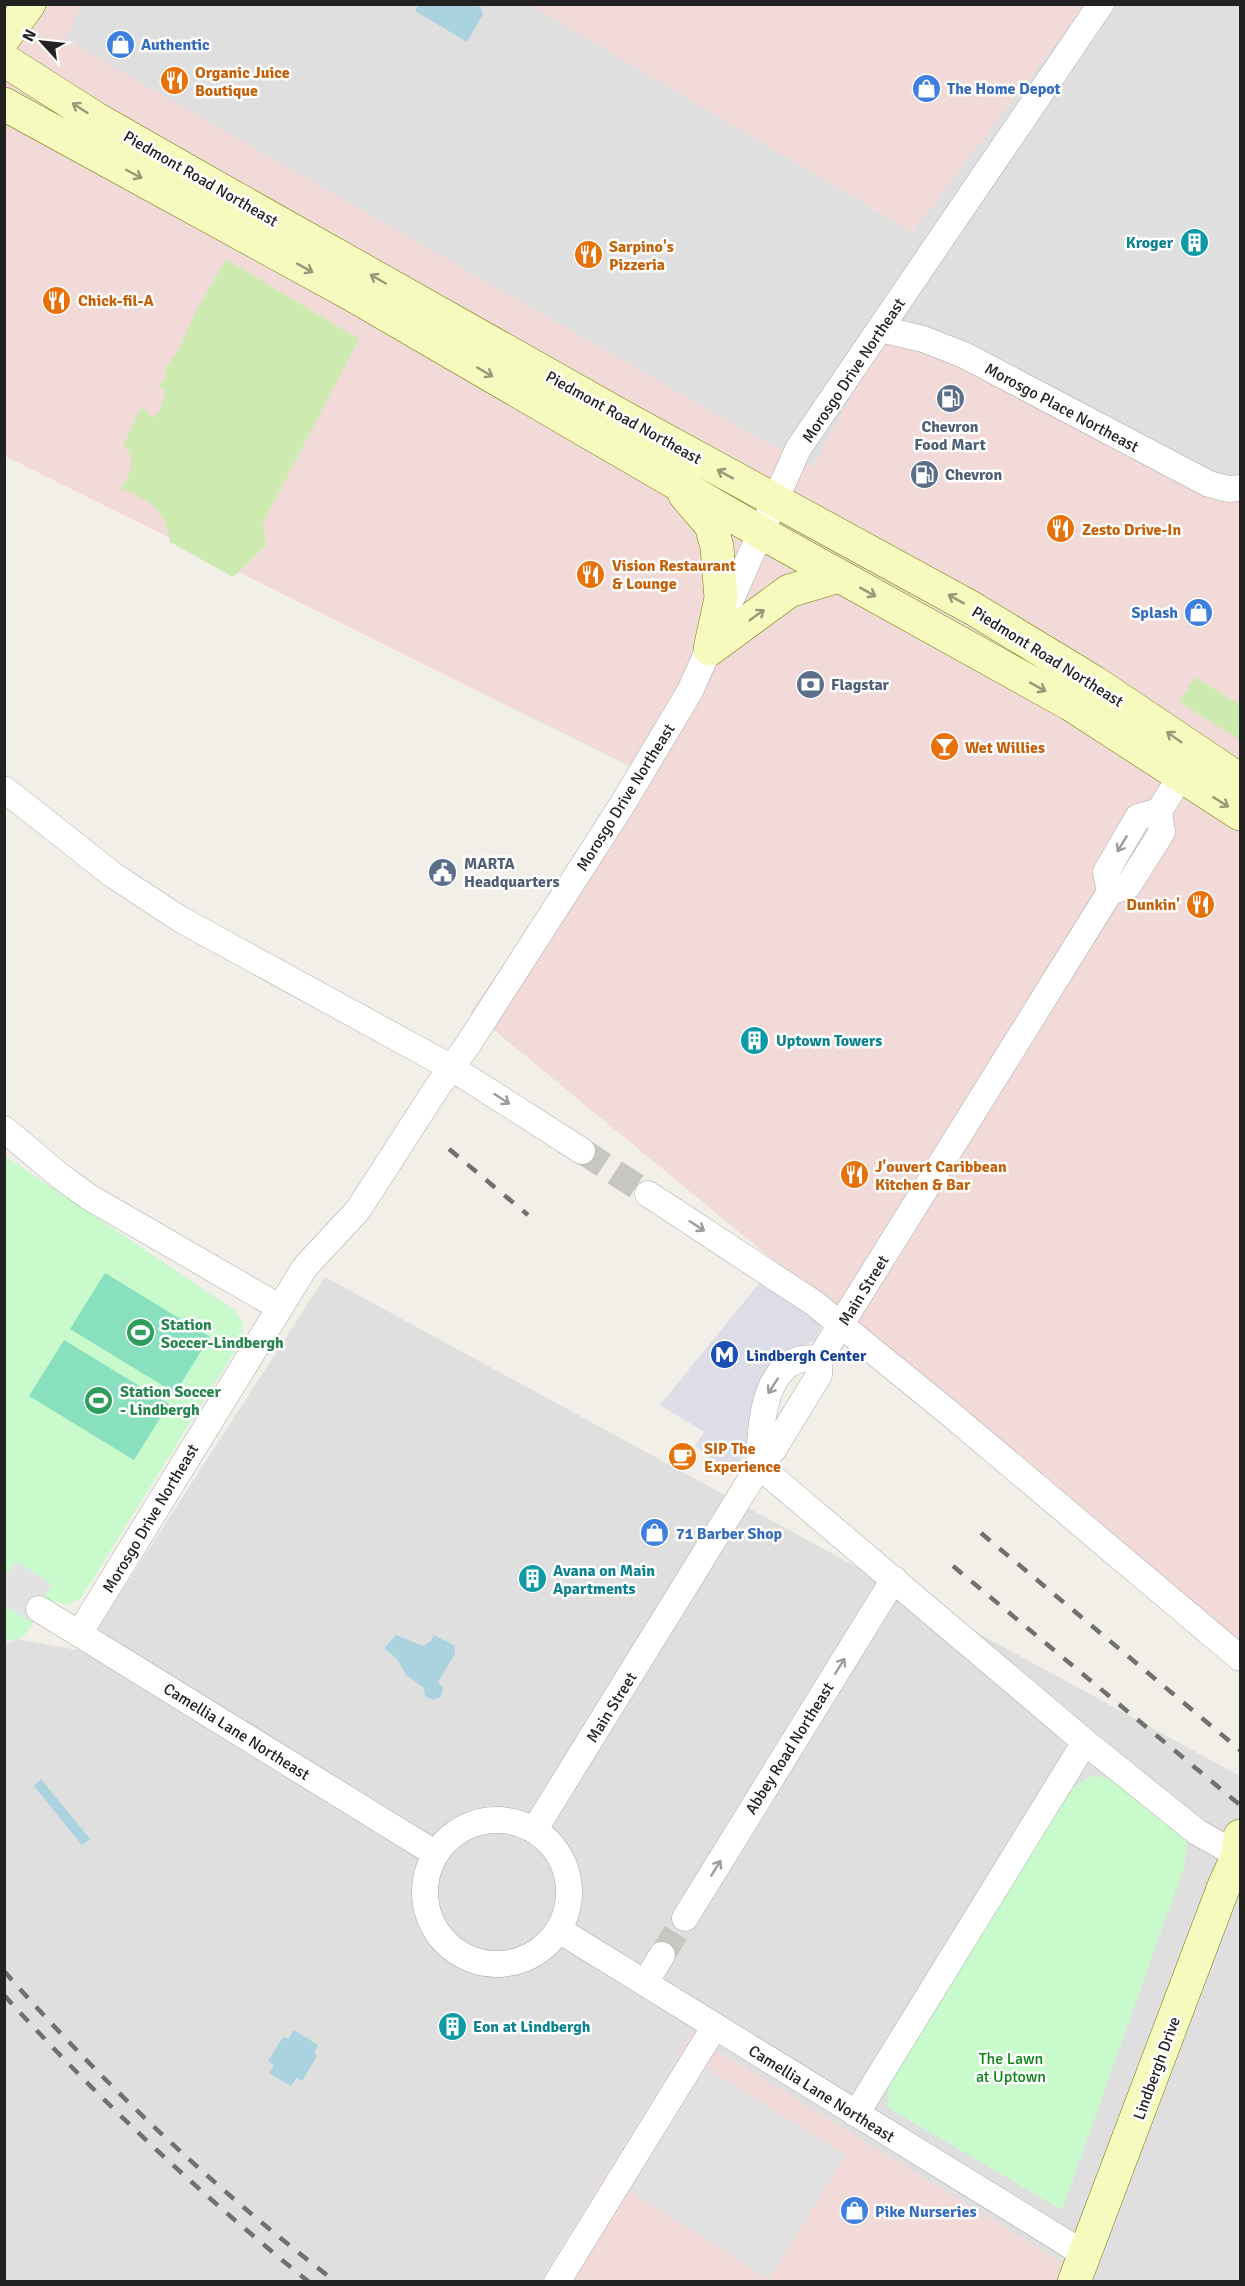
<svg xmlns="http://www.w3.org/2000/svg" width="1245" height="2286" viewBox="0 0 1245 2286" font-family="Signika,sans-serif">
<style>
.residential{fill:#e0dfdf}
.commercial{fill:#f2dad9}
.grass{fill:#cdebb0}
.park{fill:#c8facc}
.pitch{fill:#88e0be}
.parking{fill:#e2e2e2}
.plaza{fill:#dddde8}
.water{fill:#aad3df}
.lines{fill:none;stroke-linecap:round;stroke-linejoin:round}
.street-tunnel{stroke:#c8c6c1;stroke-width:26;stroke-dasharray:26 13;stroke-linecap:butt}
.street-casing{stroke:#a9a9a9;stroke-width:27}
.secondary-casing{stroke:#707d05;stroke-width:34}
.street{stroke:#fff;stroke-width:26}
.secondary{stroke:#f7fabf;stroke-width:33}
.rail{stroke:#707070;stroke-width:4.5;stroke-dasharray:12 12;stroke-linecap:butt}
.oneway{stroke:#979978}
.oneway2{stroke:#9c9c9c}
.labels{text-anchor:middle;stroke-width:5;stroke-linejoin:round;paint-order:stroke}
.shop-label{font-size:16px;font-weight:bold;fill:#366cbe;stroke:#fff;text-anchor:start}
.food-label{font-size:16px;font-weight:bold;fill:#c56008;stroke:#fff;text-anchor:start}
.street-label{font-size:16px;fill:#222;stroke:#fff}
.culture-label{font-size:16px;font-weight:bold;fill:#0d838f;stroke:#fff;text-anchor:start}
.service-label{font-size:16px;font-weight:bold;fill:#4e5e75;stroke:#fff;text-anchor:start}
.leisure-label{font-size:16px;font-weight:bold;fill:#27864d;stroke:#fff;text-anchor:start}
.transit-label{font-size:16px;font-weight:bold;fill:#164399;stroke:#fff;text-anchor:start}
.park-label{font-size:16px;fill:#0c8416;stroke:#fff}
</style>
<rect width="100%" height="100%" fill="#f2efe9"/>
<!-- residential -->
<path class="residential" d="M 82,5 L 531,5 L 912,232 L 1085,5 L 1240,5 L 1240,487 L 813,466 L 756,437 L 64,39 Z
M 325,1277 L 1240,1776 L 1240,2281 L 1070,2281 L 690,2035 L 541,2281 L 5,2281 L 4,1646 L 16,1639 L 83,1651 Z"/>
<!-- commercial -->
<path class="commercial" d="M 4,5 L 82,5 L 65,39 L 756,437 L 813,466 L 890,326 L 1240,487 L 1240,1645 L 471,1011 L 641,772 L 5,456 Z
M 531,5 L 1085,5 L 912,232 Z
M 690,2034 L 1076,2271 L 1070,2282 L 541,2282 Z"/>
<!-- grass -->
<path class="grass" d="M 226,259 L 359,339 L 263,523 L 266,546 L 233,577 L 170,542 C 166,511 149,500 121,488 C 132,472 137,459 123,444 C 131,432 134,418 142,407 L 154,418 C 160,410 166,400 164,390 L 158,387 L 166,377 L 165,369 L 177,353 L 195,313 Z
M 1195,677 L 1240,705 L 1240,740 L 1179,702 Z"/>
<!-- park -->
<path class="park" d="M 5,1156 L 234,1310 L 243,1323 L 243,1338 L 81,1598 L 68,1605 L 49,1600 L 23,1637 L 5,1642 Z
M 1092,1775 L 1114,1780 L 1187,1842 L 1184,1867 L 1062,2210 L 887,2107 L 890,2080 L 1069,1790 Z"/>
<!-- pitch -->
<path class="pitch" d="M 105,1273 L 210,1337 L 175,1393 L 70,1329 Z
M 64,1340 L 169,1404 L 134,1460 L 29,1396 Z"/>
<!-- parking -->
<path class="parking" d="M 16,1561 L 52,1584 L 31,1622 L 5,1606 L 4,1579 Z
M 681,2052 L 846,2155 L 769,2279 L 604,2175 Z"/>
<!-- plaza -->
<path class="plaza" d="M 761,1281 L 820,1322 L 821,1328 L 815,1340 L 785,1355 L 753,1442 L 731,1475 L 708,1461 L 710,1455 L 695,1446 L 704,1432 L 660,1405 Z"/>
<!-- water -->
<path class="water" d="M 475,4 L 481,8 L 483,14 L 467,42 L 415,11 L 418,5 Z
M 396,1635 L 423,1646 L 431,1641 L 434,1635 L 455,1646 L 455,1654 L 438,1682 L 443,1688 L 441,1697 L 433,1700 L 425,1696 L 424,1688 L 406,1675 L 397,1659 L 384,1648 Z
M 41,1779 L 90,1839 L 82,1845 L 34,1786 Z
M 294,2030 L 318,2045 L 314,2053 L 317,2056 L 302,2081 L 297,2078 L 291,2086 L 269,2073 L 274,2065 L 268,2061 L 283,2037 L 288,2039 Z"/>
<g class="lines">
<!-- street-tunnel -->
<path class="street-tunnel" d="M 582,1151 L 648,1194
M 662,1955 L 685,1918"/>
<defs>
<path id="street" d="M 880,329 L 923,339 L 964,355 L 1209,484 L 1228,489 L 1240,488
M 4,789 L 113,875 L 180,919 L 452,1068 L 582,1151
M 1110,892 L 1106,872 L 1138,817 L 1159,811
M 4,1129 L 60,1176 L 89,1197 L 279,1307
M 648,1194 L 814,1303 L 948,1412 L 1240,1658
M 820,1358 L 1110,892 L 1128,886 L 1162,832 L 1159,811 L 1181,776
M 759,1466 L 1085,1742 L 1197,1832 L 1238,1855
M 759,1466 C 760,1434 761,1370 801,1359 C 807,1358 814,1358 820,1358
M 39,1609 L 436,1854
M 79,1634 L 305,1267 L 358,1210 L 436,1089 L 469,1043 L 622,805 L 690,691 L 798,449 L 1101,4
M425 1892a72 72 0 1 1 144 0a72 72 0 1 1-144 0Z
M 535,1829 L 759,1466 L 773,1450 L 819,1375 L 820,1358
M 685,1918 L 894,1579
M 559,1930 L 1086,2255
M 645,1983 L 662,1955
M 856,2114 L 1085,1742
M 557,2282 L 715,2026"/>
<path id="secondary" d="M 4,38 L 29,4
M 4,60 L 95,118 L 221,190 L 625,418 L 972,608 L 1094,682 L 1240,780
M 4,104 L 351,294 L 762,533 L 1070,704 L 1240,814
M 685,495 L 711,525 L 717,547 L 721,598 L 710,649
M 710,649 L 789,591 L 839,576
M 1074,2282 L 1224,1886 L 1238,1855 L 1240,1836"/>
</defs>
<!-- street casing -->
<use href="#street" class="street-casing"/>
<!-- secondary casing -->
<use href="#secondary" class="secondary-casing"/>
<!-- street -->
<use href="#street" class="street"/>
<!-- secondary -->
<use href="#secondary" class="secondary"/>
<!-- rail -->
<path class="rail" d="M 449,1149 L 528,1215
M 981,1533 L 1240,1750
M 953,1566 L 1240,1805
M 4,1971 C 104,2085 216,2190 336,2282
M 4,1995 C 98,2099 200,2194 309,2282"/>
</g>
<!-- one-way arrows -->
<defs><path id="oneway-shaft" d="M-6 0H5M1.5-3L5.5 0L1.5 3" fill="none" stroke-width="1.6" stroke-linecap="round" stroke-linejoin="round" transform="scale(1.5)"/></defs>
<g class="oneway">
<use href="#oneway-shaft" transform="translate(80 108) rotate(-147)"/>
<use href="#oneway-shaft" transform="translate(134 174) rotate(28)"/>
<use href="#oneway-shaft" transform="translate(305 268) rotate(29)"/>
<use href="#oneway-shaft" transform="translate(378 279) rotate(-150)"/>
<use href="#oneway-shaft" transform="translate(485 372) rotate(30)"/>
<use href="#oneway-shaft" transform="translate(725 474) rotate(-151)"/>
<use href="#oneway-shaft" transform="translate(868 592) rotate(29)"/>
<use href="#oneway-shaft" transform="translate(956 599) rotate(-151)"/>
<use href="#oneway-shaft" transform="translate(757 615) rotate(-36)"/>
<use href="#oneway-shaft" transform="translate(1038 687) rotate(29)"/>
<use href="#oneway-shaft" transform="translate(1174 737) rotate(-145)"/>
<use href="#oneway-shaft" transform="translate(1221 802) rotate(32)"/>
</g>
<g class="oneway2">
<use href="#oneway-shaft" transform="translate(1122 844) rotate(121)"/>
<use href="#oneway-shaft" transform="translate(502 1099) rotate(33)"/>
<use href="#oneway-shaft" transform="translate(697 1226) rotate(33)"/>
<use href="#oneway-shaft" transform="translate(773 1386) rotate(123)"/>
<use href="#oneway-shaft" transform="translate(840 1666) rotate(-58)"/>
<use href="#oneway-shaft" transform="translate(716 1868) rotate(-58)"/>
</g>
<!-- icons -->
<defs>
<symbol id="shop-disc" viewBox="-11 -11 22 22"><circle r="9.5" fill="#3f7fe0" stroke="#fff"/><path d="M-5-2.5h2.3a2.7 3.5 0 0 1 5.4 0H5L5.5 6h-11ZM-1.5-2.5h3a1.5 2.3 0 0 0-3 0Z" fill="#fff"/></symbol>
<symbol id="restaurant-disc" viewBox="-11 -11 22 22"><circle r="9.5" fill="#e8710a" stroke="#fff"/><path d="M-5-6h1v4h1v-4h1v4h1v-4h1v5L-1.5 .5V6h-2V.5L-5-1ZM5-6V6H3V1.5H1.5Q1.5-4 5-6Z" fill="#fff"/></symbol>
<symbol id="building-disc" viewBox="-11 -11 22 22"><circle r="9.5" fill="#0f9aa8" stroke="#fff"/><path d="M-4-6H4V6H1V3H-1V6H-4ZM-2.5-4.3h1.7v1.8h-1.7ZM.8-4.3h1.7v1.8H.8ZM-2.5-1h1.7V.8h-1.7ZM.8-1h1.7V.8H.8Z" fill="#fff"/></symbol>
<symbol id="fuel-disc" viewBox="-11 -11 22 22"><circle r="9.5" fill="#5c6f8a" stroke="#fff"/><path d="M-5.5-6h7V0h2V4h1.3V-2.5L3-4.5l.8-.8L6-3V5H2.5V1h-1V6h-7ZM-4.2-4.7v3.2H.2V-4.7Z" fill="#fff"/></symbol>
<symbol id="bank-disc" viewBox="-11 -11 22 22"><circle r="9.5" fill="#5c6f8a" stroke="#fff"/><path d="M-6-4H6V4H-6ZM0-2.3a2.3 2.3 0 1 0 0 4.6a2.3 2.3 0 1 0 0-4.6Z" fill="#fff"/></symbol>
<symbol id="bar-disc" viewBox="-11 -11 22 22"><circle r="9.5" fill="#e8710a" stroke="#fff"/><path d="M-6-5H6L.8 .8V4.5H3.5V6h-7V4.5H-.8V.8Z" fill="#fff"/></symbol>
<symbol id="civic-disc" viewBox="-11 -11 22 22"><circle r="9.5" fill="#5c6f8a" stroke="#fff"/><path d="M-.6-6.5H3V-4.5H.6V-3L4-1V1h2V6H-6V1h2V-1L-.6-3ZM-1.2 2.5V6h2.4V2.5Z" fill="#fff"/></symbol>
<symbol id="stadium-disc" viewBox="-11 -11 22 22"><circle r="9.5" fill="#2e9e5b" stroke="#fff"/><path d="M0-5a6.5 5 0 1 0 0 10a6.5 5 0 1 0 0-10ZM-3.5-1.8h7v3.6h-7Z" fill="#fff"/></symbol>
<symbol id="metro-disc" viewBox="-11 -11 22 22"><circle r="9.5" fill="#1a4fb4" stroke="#fff"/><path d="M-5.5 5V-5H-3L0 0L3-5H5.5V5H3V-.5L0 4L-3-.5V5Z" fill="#fff"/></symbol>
<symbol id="cafe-disc" viewBox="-11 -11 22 22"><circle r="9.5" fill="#e8710a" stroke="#fff"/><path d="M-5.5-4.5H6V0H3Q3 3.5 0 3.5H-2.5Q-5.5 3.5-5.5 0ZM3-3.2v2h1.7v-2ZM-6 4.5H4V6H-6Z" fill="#fff"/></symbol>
</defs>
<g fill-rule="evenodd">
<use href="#shop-disc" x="104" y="28" width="33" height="33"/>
<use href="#restaurant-disc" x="158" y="64" width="33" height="33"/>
<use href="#shop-disc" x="910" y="72" width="33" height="33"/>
<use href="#building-disc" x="1178" y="226" width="33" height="33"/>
<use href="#restaurant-disc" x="572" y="238" width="33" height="33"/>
<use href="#restaurant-disc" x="40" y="284" width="33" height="33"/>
<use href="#fuel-disc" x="934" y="382" width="33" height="33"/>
<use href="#fuel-disc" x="908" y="458" width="33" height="33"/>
<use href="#restaurant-disc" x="1044" y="512" width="33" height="33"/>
<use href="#restaurant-disc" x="574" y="558" width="33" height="33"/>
<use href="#shop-disc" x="1182" y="596" width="33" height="33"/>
<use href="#bank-disc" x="794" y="668" width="33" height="33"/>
<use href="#bar-disc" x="928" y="730" width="33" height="33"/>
<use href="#civic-disc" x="426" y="856" width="33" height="33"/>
<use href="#restaurant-disc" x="1184" y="888" width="33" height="33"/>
<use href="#building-disc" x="738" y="1024" width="33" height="33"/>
<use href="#restaurant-disc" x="838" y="1158" width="33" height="33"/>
<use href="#stadium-disc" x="124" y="1316" width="33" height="33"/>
<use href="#metro-disc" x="708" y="1338" width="33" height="33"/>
<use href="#stadium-disc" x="82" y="1384" width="33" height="33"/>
<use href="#cafe-disc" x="666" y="1440" width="33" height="33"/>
<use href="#shop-disc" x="638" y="1516" width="33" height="33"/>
<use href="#building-disc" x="516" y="1562" width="33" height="33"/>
<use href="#building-disc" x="436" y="2010" width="33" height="33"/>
<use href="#shop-disc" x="838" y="2194" width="33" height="33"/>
</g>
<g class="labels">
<!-- shop labels -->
<g class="shop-label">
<text x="141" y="50">Authentic</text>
<text x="947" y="94">The Home Depot</text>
<text x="1178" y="618" text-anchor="end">Splash</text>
<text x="676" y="1539">71 Barber Shop</text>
<text x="875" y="2217">Pike Nurseries</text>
</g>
<!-- food labels -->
<g class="food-label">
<text x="195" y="78">Organic Juice<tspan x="195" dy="18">Boutique</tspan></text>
<text x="609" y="252">Sarpino's<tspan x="609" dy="18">Pizzeria</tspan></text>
<text x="78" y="306">Chick-fil-A</text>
<text x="1082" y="535">Zesto Drive-In</text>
<text x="612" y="571">Vision Restaurant<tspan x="612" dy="18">&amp; Lounge</tspan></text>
<text x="965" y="753">Wet Willies</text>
<text x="1180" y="910" text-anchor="end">Dunkin'</text>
<text x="875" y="1172">J'ouvert Caribbean<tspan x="875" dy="18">Kitchen &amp; Bar</tspan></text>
<text x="704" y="1454">SIP The<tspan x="704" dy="18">Experience</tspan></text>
</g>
<!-- street labels -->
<g class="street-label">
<text transform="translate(201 178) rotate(30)" y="6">Piedmont Road Northeast</text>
<text transform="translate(853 370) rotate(-56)" y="6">Morosgo Drive Northeast</text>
<text transform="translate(1062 407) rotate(28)" y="6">Morosgo Place Northeast</text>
<text transform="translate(624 417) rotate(29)" y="6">Piedmont Road Northeast</text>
<text transform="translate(1048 656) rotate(32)" y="6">Piedmont Road Northeast</text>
<text transform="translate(625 797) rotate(-58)" y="6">Morosgo Drive Northeast</text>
<text transform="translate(863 1290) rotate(-58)" y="6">Main Street</text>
<text transform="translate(150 1518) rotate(-59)" y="6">Morosgo Drive Northeast</text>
<text transform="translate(611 1707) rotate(-58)" y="6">Main Street</text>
<text transform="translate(237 1731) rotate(32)" y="6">Camellia Lane Northeast</text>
<text transform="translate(789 1748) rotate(-58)" y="6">Abbey Road Northeast</text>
<text transform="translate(1156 2068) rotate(-70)" y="6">Lindbergh Drive</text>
<text transform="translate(822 2093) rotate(32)" y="6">Camellia Lane Northeast</text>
</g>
<!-- culture labels -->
<g class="culture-label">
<text x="1173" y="248" text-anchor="end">Kroger</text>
<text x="776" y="1046">Uptown Towers</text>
<text x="553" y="1576">Avana on Main<tspan x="553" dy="18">Apartments</tspan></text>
<text x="473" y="2032">Eon at Lindbergh</text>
</g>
<!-- service labels -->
<g class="service-label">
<text x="950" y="432" text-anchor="middle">Chevron<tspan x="950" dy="18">Food Mart</tspan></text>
<text x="945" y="480">Chevron</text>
<text x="831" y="690">Flagstar</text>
<text x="464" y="869">MARTA<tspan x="464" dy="18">Headquarters</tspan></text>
</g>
<!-- leisure labels -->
<g class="leisure-label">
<text x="161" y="1330">Station<tspan x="161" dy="18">Soccer-Lindbergh</tspan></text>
<text x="120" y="1397">Station Soccer<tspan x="120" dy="18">- Lindbergh</tspan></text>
</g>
<!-- transit labels -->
<g class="transit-label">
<text x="746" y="1361">Lindbergh Center</text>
</g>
<!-- park labels -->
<g class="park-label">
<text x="1011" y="2064">The Lawn<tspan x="1011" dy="18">at Uptown</tspan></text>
</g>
</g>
<!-- border -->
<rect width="1245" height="2286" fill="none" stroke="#222222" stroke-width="12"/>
<!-- north arrow -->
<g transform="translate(42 42) rotate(297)" stroke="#ffffff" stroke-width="4.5" paint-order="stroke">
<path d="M0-4.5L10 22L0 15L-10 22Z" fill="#222222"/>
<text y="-9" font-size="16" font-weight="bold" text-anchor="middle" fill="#222222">N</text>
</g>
</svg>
